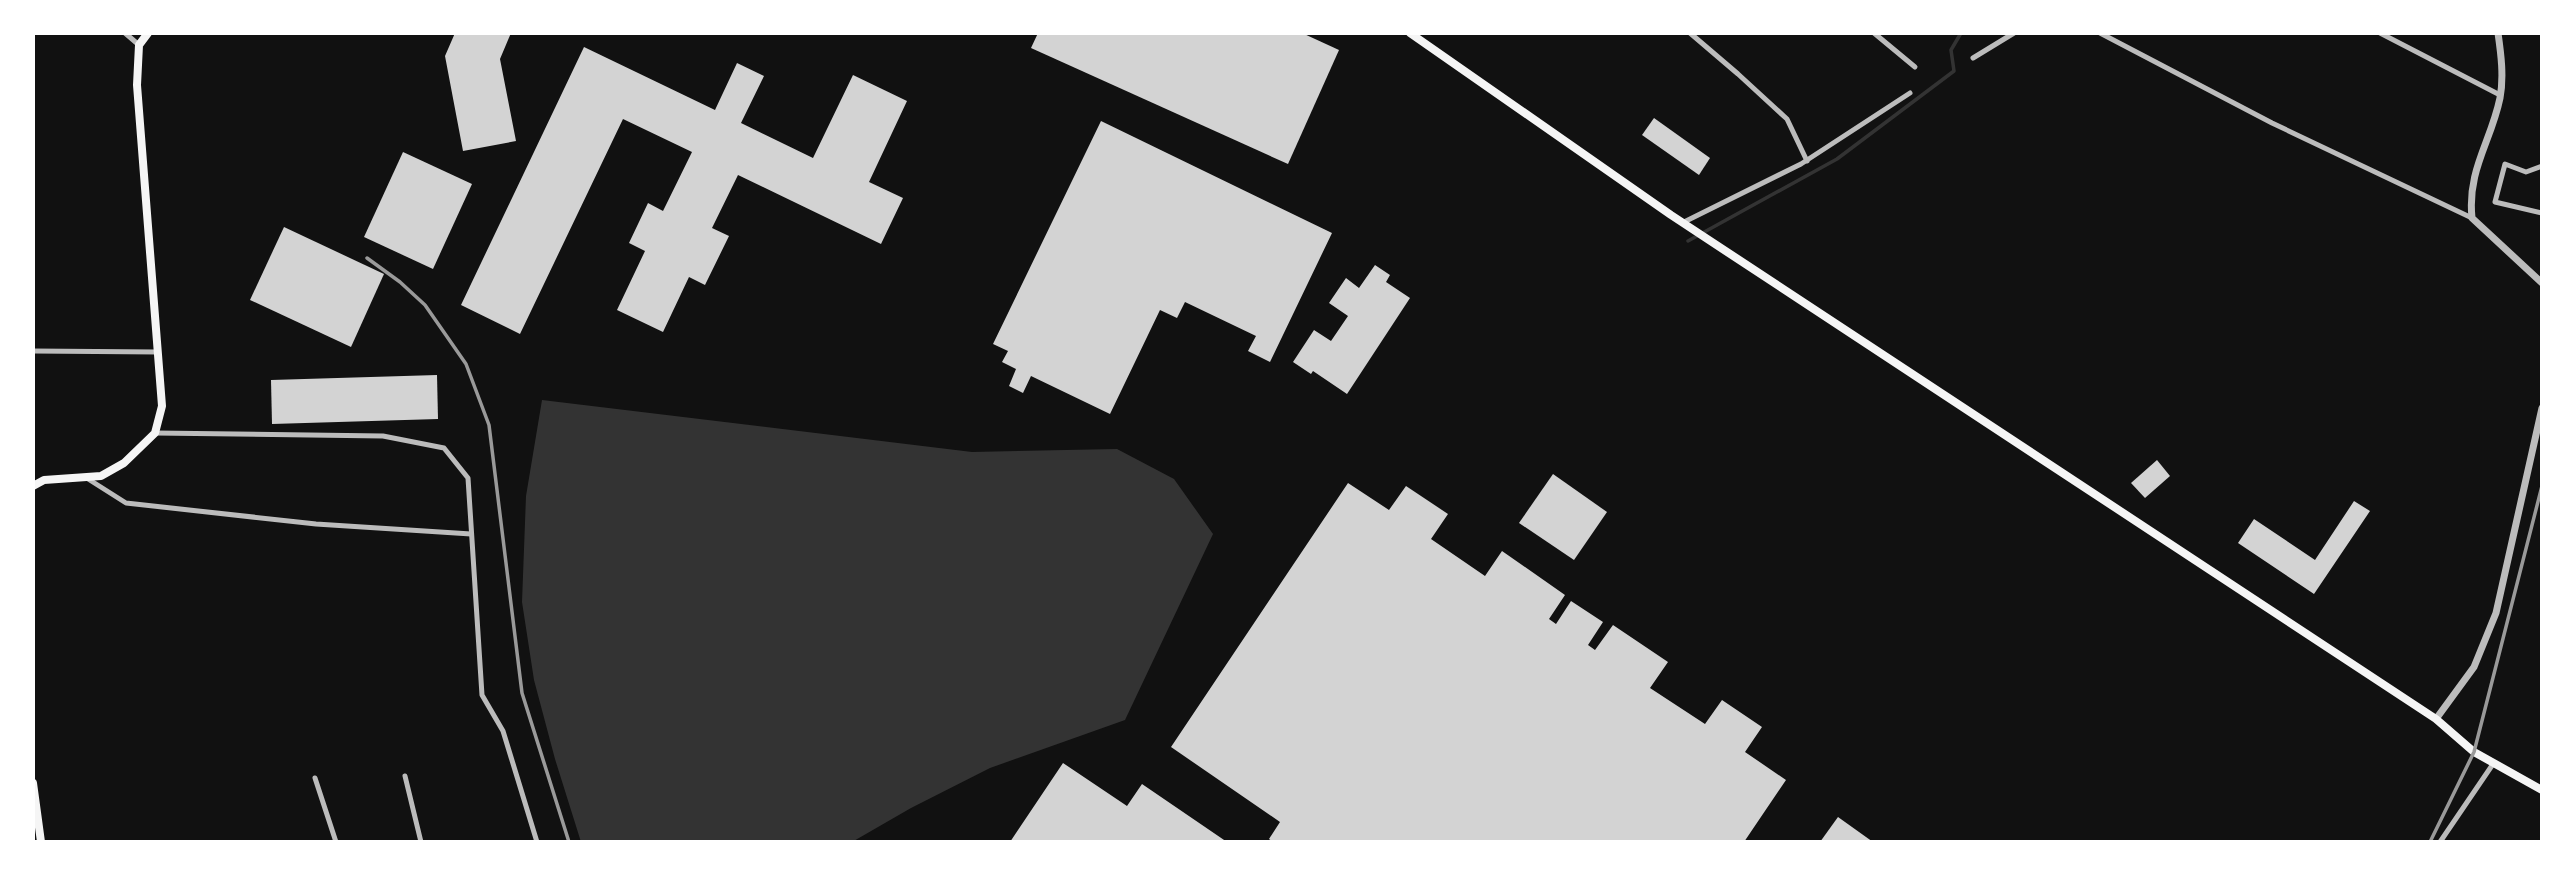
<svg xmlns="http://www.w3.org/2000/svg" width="2575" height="875" viewBox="0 0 2575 875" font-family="Georgia,serif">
<rect width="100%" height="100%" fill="#111"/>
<path fill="#333" d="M542,400L972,452L1117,449L1174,479L1213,534L1125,720L990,768L911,808L852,842H581L555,759L534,680L522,602L526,496Z"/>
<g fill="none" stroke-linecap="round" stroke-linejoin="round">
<path stroke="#333" stroke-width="3.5" d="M1688,241L1837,159L1954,71L1951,50L1961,33"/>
</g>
<g fill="#d3d3d3">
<path d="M455,33H511L500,59L516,141L463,151L445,56Z"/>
<path d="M1038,33H1302L1339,50L1288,164L1031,48Z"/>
<path d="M584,47L715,110L737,63L764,76L741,123L813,158L853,75L907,101L869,182L903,198L881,244L738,175L712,228L729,236L705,285L689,277L663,332L617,310L645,251L629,243L648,203L663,211L692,152L623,119L520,334L461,305Z"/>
<path d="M1654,118L1710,158L1699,175L1642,135Z"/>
<path d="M1101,121L1332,233L1270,362L1248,351L1256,336L1185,302L1177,318L1160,310L1110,414L1031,376L1023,393L1009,386L1016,369L1002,362L1008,351L993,344Z"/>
<path d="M403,152L472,184L433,269L364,237Z"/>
<path d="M284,227L384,274L351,347L250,300Z"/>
<path d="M1375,265L1390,275L1386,282L1410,298L1347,394L1313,371L1311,374L1293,362L1314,330L1331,341L1348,316L1329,303L1346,278L1359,288Z"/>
<path d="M437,375L438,419L272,424L271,380Z"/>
<path d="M2157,460L2170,476L2145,498L2131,483Z"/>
<path d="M1553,474L1607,512L1574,560L1519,523Z"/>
<path d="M1348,483L1389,510L1406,486L1448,514L1431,539L1485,576L1502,551L1565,595L1549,619L1556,624L1571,601L1603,622L1588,645L1595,650L1613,625L1668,662L1650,688L1705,724L1722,700L1762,727L1745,752L1786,780L1744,842H1273L1269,839L1280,822L1171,747Z"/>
<path d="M2354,501L2370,511L2314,594L2238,543L2254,519L2315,560Z"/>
<path d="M1063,763L1127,806L1142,784L1227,842H1010Z"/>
<path d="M1838,817L1873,842H1820Z"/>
</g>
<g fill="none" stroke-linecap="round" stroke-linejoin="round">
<g stroke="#bcbcbc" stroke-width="5">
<path d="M125,33L139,45"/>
<path d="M1690,33L1738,74L1787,119L1807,161"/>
<path d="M1874,33L1915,67"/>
<path d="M2100,33L2272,123L2472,218"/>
<path d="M2380,33L2500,95"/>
<path d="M1973,58L2014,33"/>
<path d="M2542,166L2526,172L2505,164L2495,202L2542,213"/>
<path d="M1684,222L1801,164L1910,93"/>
<path d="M33,351L158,352"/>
<path d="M155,433L383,436L444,448L468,478L482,695L503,731L537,842"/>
<path d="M85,477L126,503L316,524L471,534"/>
<path d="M405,776L421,842"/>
<path d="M315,778L336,842"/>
<path d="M2440,842L2493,764"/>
</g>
<g stroke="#bcbcbc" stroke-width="7">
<path d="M2498,33C2501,54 2504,77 2500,98C2491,142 2467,170 2472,218L2542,283"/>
<path d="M2436,719L2474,667L2496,613L2542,408"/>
</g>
<g stroke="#f5f5f5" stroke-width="8">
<path d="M1410,33L1671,215L2436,719L2474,752L2542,790"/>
<path d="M33,486L44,480L101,476L124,463L155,433L162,406L137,85L139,45L148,33"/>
<path d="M33,783L41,842"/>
</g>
<g stroke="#9a9a9a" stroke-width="3.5">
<path d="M367,258L400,282L425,305L466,364L489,425L522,693L569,842"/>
<path d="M2430,842L2474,752L2542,486"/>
</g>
</g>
<rect width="2575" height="875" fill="none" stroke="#ffffff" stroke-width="70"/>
</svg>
